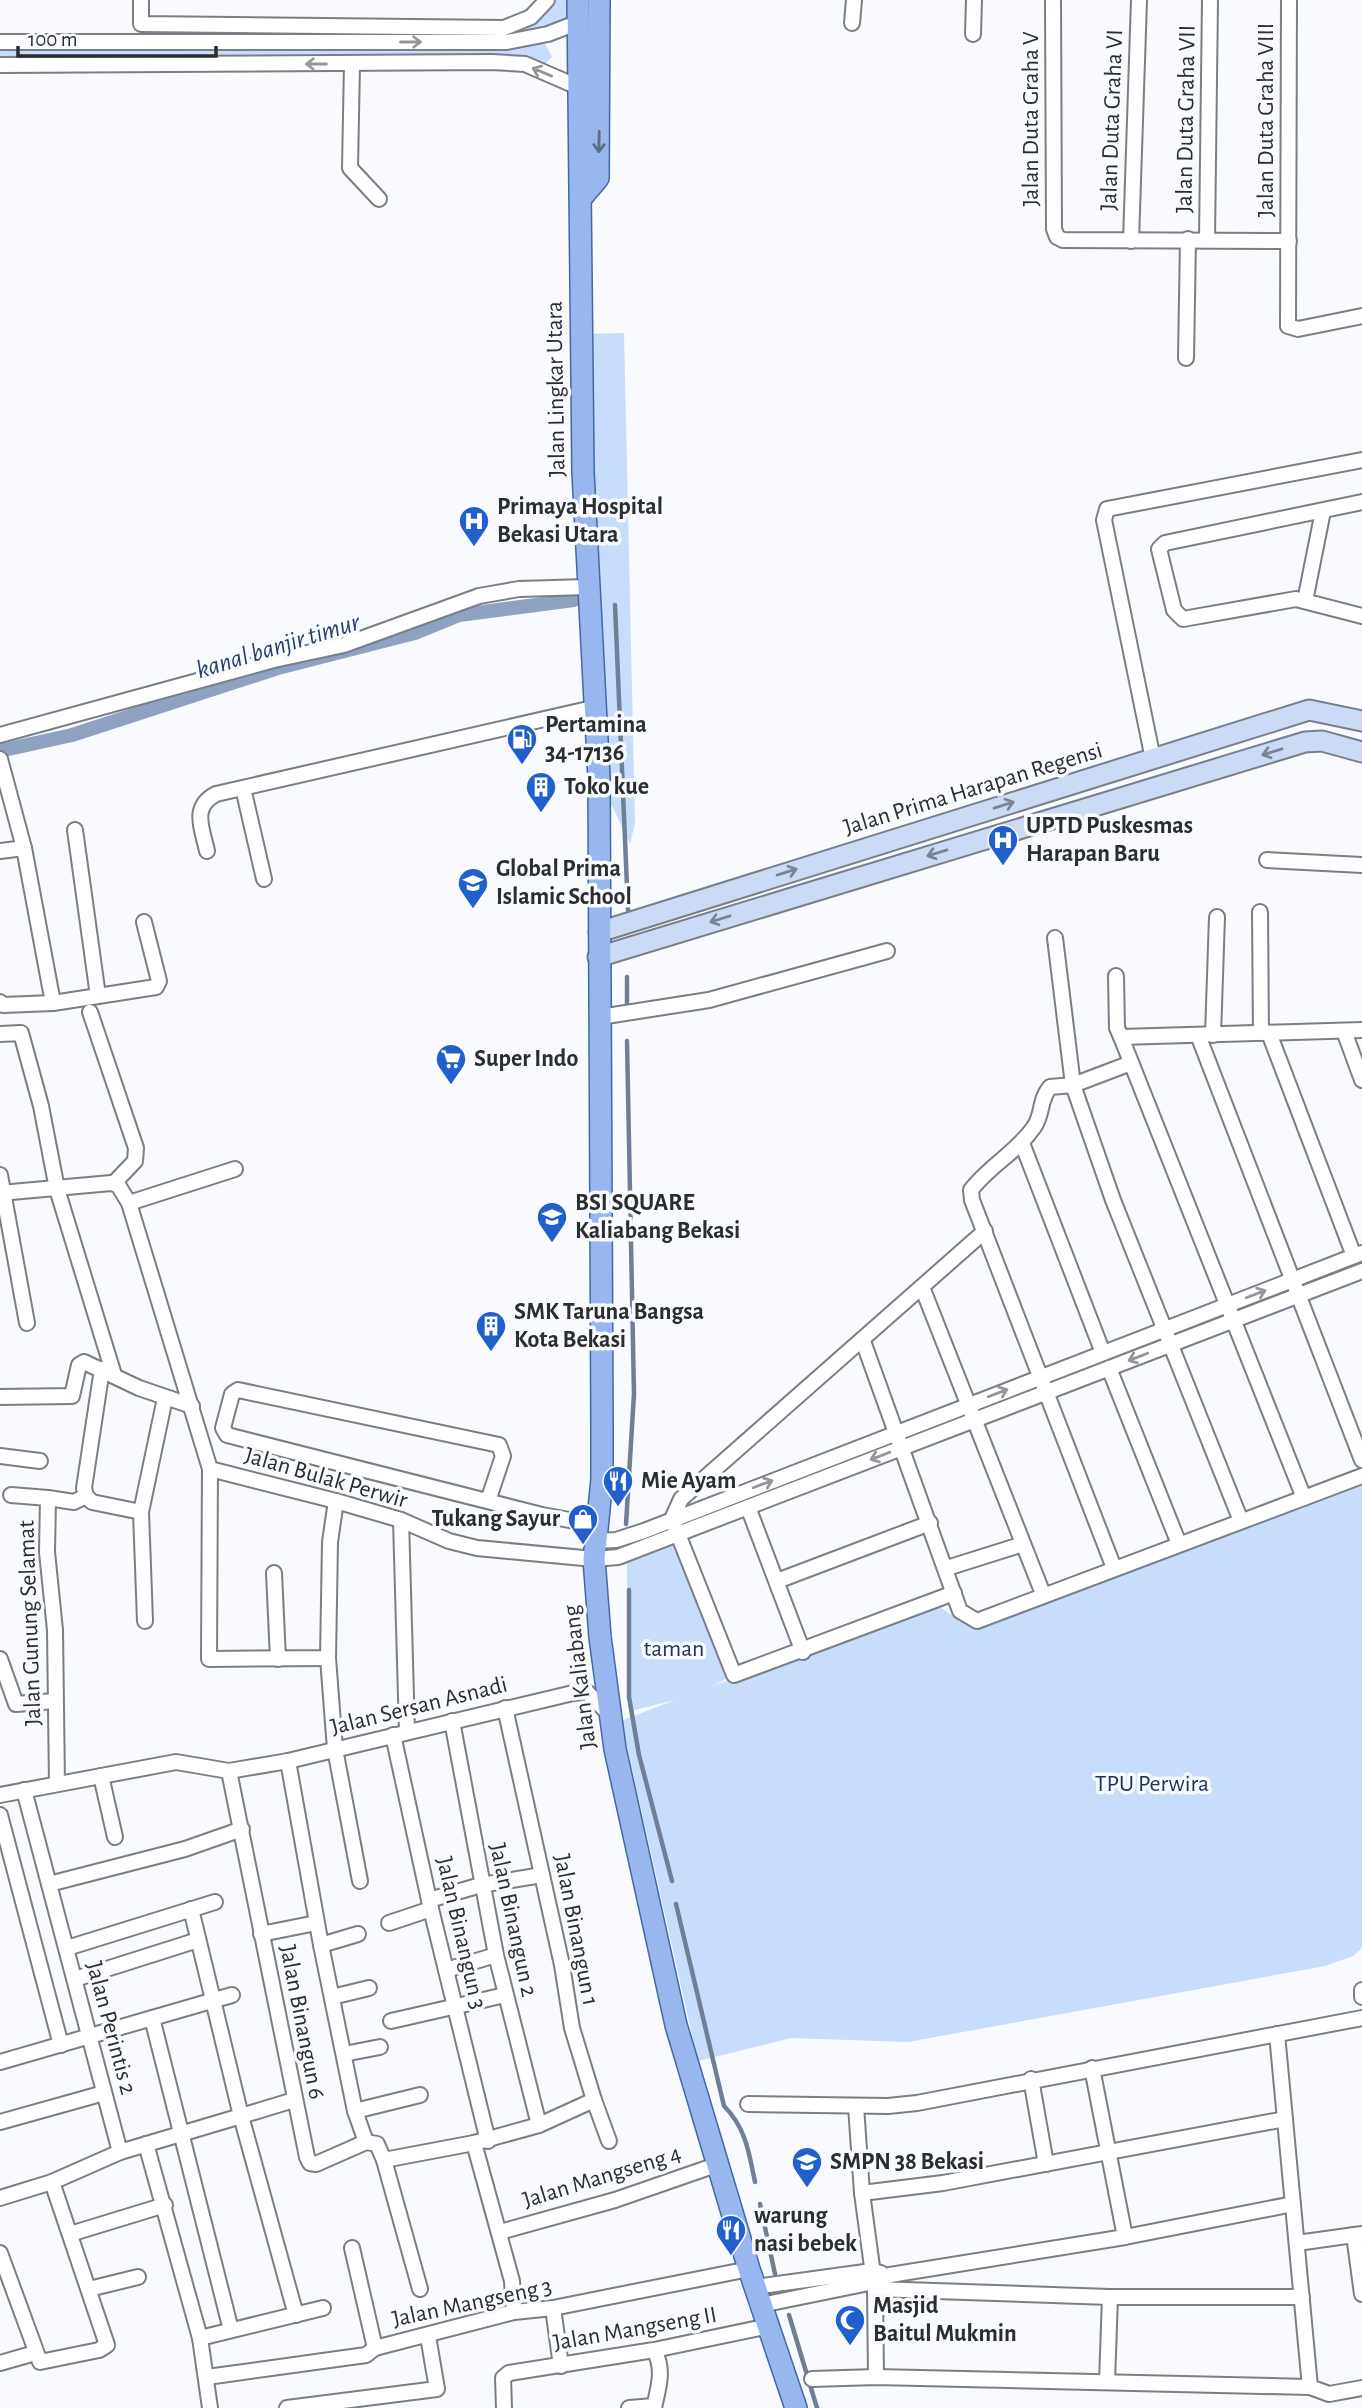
<svg xmlns="http://www.w3.org/2000/svg" width="1362" height="2408" viewBox="0 0 1362 2408" font-family="'Alegreya Sans',sans-serif">
<rect width="100%" height="100%" fill="#f8fafe"/>
<g fill="#c8dcfc">
<path d="M547,0H599L579,22L541,36L552,57L539,70L525,64L0,65V42L141,40V24L504,28Z"/>
<path d="M624,333L635,823L630,844L599,778L582,334Z"/>
<path d="M1362,1473V1948L1353,1956L1325,1966L908,2042L791,2038L698,2061L621,1721L675,1700L631,1711L627,1665V1555L677,1534L734,1675L710,1687L932,1602L973,1629Z"/>
</g>
<g fill="none" stroke-linecap="round" stroke-linejoin="round">
<g stroke="#717f96" stroke-width="4.5">
<path d="M615,605L628,910"/>
<path d="M627,977V1008"/>
<path d="M626,1524L634,1394L627,1041"/>
<path d="M629,1590V1697L639,1755L672,1881"/>
<path d="M676,1904L724,2106C746,2128 749,2153 755,2182"/>
<path d="M760,2204L775,2274"/>
<path d="M789,2315L817,2408"/>
</g>
<path stroke="#8fa2c1" stroke-width="14" d="M0,751L72,735L278,668L415,633L459,615L574,600"/>
<g stroke="#7a7f87" stroke-width="18">
<g id="street">
<path d="M141,0V24L504,28L531,17L547,0"/>
<path d="M1053,0L1054,229L1057,237L1063,240L1289,241"/>
<path d="M1289,0L1288,326L1298,329L1362,316"/>
<path d="M852,23L854,0"/>
<path d="M973,34L974,0"/>
<path d="M0,42H507L548,34L579,22L581,26"/>
<path d="M352,64L350,168L379,199"/>
<path d="M0,65L492,62L525,64L578,87L583,82"/>
<path d="M1207,238L1210,0"/>
<path d="M1131,241L1139,0"/>
<path d="M1186,358L1188,239"/>
<path d="M1362,502L1165,543L1159,549L1174,610L1183,619L1296,599L1362,616"/>
<path d="M1305,601L1323,511"/>
<path d="M0,735L274,660L344,645L479,596L519,589L587,587"/>
<path d="M0,759L24,848L0,851"/>
<path d="M1153,759L1104,520L1107,509L1362,460"/>
<path d="M243,788L264,879"/>
<path d="M75,830L98,996"/>
<path d="M24,848L53,1003"/>
<path d="M207,851C202,828 191,807 216,794L597,707"/>
<path d="M1267,860L1362,865"/>
<path d="M1260,912L1261,1033"/>
<path d="M1055,938L1073,1085L1113,1200L1241,1521"/>
<path d="M1116,976L1117,1028L1121,1037"/>
<path d="M0,1002L3,1005L53,1003L156,987L159,981L144,922"/>
<path d="M90,1012L136,1148L135,1161L114,1183"/>
<path d="M600,1017L709,1000L887,951"/>
<path d="M1344,1031L1362,1080"/>
<path d="M1269,1033L1354,1256"/>
<path d="M0,1034L21,1033L41,1106L57,1189L114,1375"/>
<path d="M1198,1035L1362,1460"/>
<path d="M1213,1035L1217,917"/>
<path d="M1022,1143L1103,1353"/>
<path d="M0,1175L27,1323"/>
<path d="M0,1193L111,1183L118,1185L129,1203L210,1469L209,1659L328,1658L330,1542L336,1501"/>
<path d="M129,1203L235,1169"/>
<path d="M922,1287L1043,1594"/>
<path d="M863,1341L960,1611L977,1621L1362,1476"/>
<path d="M1109,1368L1179,1544"/>
<path d="M102,1369L84,1488L86,1496L92,1502L141,1512L165,1398"/>
<path d="M0,1397L72,1396L79,1365L84,1362L139,1388L192,1406"/>
<path d="M0,1456L40,1461"/>
<path d="M210,1469L336,1501L401,1520L449,1541L477,1548L594,1559L618,1557L1362,1271"/>
<path d="M11,1495L48,1498L47,1552L55,1630L57,1784"/>
<path d="M48,1498L74,1502L86,1496"/>
<path d="M1304,1498L1121,1037L1362,1030"/>
<path d="M488,1501L503,1456L499,1445L238,1390L232,1394L223,1428L227,1435L542,1515L597,1525"/>
<path d="M748,1507L803,1652"/>
<path d="M141,1512L145,1621"/>
<path d="M401,1520L407,1732"/>
<path d="M595,1541L616,1540L644,1531L1362,1253"/>
<path d="M947,1568L1023,1544"/>
<path d="M1114,1568L972,1200L971,1190C989,1166 1017,1152 1034,1127C1043,1115 1039,1100 1050,1087L1073,1085L1131,1063"/>
<path d="M274,1573L278,1659"/>
<path d="M777,1581L930,1523"/>
<path d="M954,1593L734,1675L672,1519L681,1499L985,1231"/>
<path d="M328,1658L335,1749L360,1881"/>
<path d="M0,1659L16,1704L55,1701"/>
<path d="M452,1721L496,1955L539,2125"/>
<path d="M393,1735L431,1909L488,2141"/>
<path d="M288,1761L321,1945L355,2111L366,2142L377,2144L384,2160L420,2289"/>
<path d="M229,1771L307,2157L310,2163L316,2164L366,2142"/>
<path d="M101,1776L115,1837"/>
<path d="M0,1795L176,1762L229,1771L288,1761L573,1693L587,1692L610,1715"/>
<path d="M0,1815L61,2045"/>
<path d="M49,1884L185,1849L242,1829"/>
<path d="M429,1900L481,1885L542,1875"/>
<path d="M389,1923L431,1909"/>
<path d="M261,1934L316,1923"/>
<path d="M321,1945L358,1934"/>
<path d="M67,1948L215,1902"/>
<path d="M446,1970L496,1955"/>
<path d="M75,1979L198,1940"/>
<path d="M1362,1990V1997"/>
<path d="M332,1997L369,1988"/>
<path d="M152,2018L231,2330"/>
<path d="M391,2021L505,1995"/>
<path d="M1277,2034L1310,2387L1329,2394L1362,2388"/>
<path d="M344,2054L380,2047"/>
<path d="M0,2062L232,1995"/>
<path d="M1092,2068L1125,2237"/>
<path d="M1031,2079L1046,2164"/>
<path d="M294,2100L241,2116L296,2315"/>
<path d="M594,2100L609,2141"/>
<path d="M748,2104L888,2106L917,2103L1362,2018"/>
<path d="M856,2106L862,2193L875,2289L876,2377"/>
<path d="M355,2111L420,2095"/>
<path d="M0,2122L104,2093"/>
<path d="M474,2143L539,2125L594,2100L572,2028L562,1965L505,1708"/>
<path d="M146,2144L200,2338"/>
<path d="M120,2152L241,2116L191,1909"/>
<path d="M384,2160L474,2143L512,2281L514,2312"/>
<path d="M862,2193L943,2183L1285,2119"/>
<path d="M0,2198L52,2182L120,2152L24,1790"/>
<path d="M500,2232L615,2200L716,2165"/>
<path d="M70,2234L165,2205"/>
<path d="M1354,2235L1362,2294"/>
<path d="M1297,2243L1362,2234"/>
<path d="M352,2248L375,2348"/>
<path d="M0,2253L40,2362L99,2350L107,2345L52,2182"/>
<path d="M755,2287L872,2271L881,2273"/>
<path d="M89,2289L138,2277"/>
<path d="M875,2289L1110,2297H1302"/>
<path d="M761,2305L874,2282L890,2275L1125,2237L1293,2204"/>
<path d="M553,2308L561,2366"/>
<path d="M0,2363L35,2353"/>
<path d="M207,2377L366,2355L375,2348L514,2312L553,2308L749,2269"/>
<path d="M812,2379L876,2377L1310,2387"/>
<path d="M1107,2382L1110,2297"/>
<path d="M210,2408L200,2338L323,2308"/>
<path d="M287,2408L437,2389L428,2336"/>
<path d="M504,2408L503,2378L509,2373L654,2350L769,2326"/>
<path d="M629,2408L654,2406"/>
<path d="M654,2408C658,2388 665,2370 654,2350"/>
</g>
</g>
<g stroke="#7a7f87" stroke-width="23">
<g id="secondary">
<path d="M599,932L1309,710L1362,721"/>
<path d="M598,957L1305,742L1322,741L1362,752"/>
</g>
</g>
<g stroke="#4468a4" stroke-width="24">
<g id="primary">
<path d="M578,0L583,472L599,778L602,1425V1479L594,1559L600,1637L615,1749L676,2025L749,2269L796,2408"/>
<path d="M581,198L598,178L599,0"/>
</g>
</g>
<use href="#street" stroke="#fff" stroke-width="14"/>
<use href="#secondary" stroke="#cbdbf6" stroke-width="19"/>
<use href="#primary" stroke="#97b7ee" stroke-width="21"/>
</g>
<defs><path id="oneway-shaft" d="M-6 0H5M1.5-3L5.5 0L1.5 3" fill="none" stroke-width="1.6" stroke-linecap="round" stroke-linejoin="round" transform="scale(1.75)"/></defs>
<g stroke="#959698">
<use href="#oneway-shaft" transform="translate(411 42)"/>
<use href="#oneway-shaft" transform="translate(316 64) rotate(180)"/>
<use href="#oneway-shaft" transform="translate(542 72) rotate(-157)"/>
<use href="#oneway-shaft" transform="translate(1256 1294) rotate(-21)"/>
<use href="#oneway-shaft" transform="translate(1138 1357) rotate(159)"/>
<use href="#oneway-shaft" transform="translate(998 1393) rotate(-21)"/>
<use href="#oneway-shaft" transform="translate(880 1456) rotate(159)"/>
<use href="#oneway-shaft" transform="translate(763 1484) rotate(-21)"/>
</g>
<use stroke="#5c6c86" href="#oneway-shaft" transform="translate(599 142) rotate(91)"/>
<g stroke="#7b8494">
<use href="#oneway-shaft" transform="translate(1272 752) rotate(163)"/>
<use href="#oneway-shaft" transform="translate(1004 805) rotate(-17)"/>
<use href="#oneway-shaft" transform="translate(937 853) rotate(163)"/>
<use href="#oneway-shaft" transform="translate(787 872) rotate(-17)"/>
<use href="#oneway-shaft" transform="translate(720 919) rotate(163)"/>
</g>
<defs>
<g id="hospital-pin" transform="scale(1.575)"><path d="M0 17L-7.5 6A9.5 9.5 0 1 1 7.5 6Z" fill="#2160cc" stroke="#f8fafe"/><path d="M-5-5h3v3.5h4V-5h3V5h-3V1.5h-4V5h-3Z" fill="#fff"/></g>
<g id="fuel-pin" transform="scale(1.575)"><path d="M0 17L-7.5 6A9.5 9.5 0 1 1 7.5 6Z" fill="#2160cc" stroke="#f8fafe"/><path d="M-5.5-6h7V0h2V4h1.3V-2.5L3-4.5l.8-.8L6-3V5H2.5V1h-1V6h-7ZM-4.2-4.7v3.2H.2V-4.7Z" fill="#fff"/></g>
<g id="building-pin" transform="scale(1.575)"><path d="M0 17L-7.5 6A9.5 9.5 0 1 1 7.5 6Z" fill="#2160cc" stroke="#f8fafe"/><path d="M-4-6H4V6H1V3H-1V6H-4ZM-2.5-4.3h1.7v1.8h-1.7ZM.8-4.3h1.7v1.8H.8ZM-2.5-1h1.7V.8h-1.7ZM.8-1h1.7V.8H.8Z" fill="#fff"/></g>
<g id="school-pin" transform="scale(1.575)"><path d="M0 17L-7.5 6A9.5 9.5 0 1 1 7.5 6Z" fill="#2160cc" stroke="#f8fafe"/><path d="M0-5L7-2L0 1L-7-2ZM-4 1L0 2.5L4 1V4Q0 6-4 4Z" fill="#fff"/></g>
<g id="supermarket-pin" transform="scale(1.575)"><path d="M0 17L-7.5 6A9.5 9.5 0 1 1 7.5 6Z" fill="#2160cc" stroke="#f8fafe"/><path d="M-6-5.5h2.5l.6 2H6L4.5 2H-2.5L-4.4-4H-6ZM-1.5 3.2a1.3 1.3 0 1 0 .1 0ZM3 3.2a1.3 1.3 0 1 0 .1 0Z" fill="#fff"/></g>
<g id="university-pin" transform="scale(1.575)"><path d="M0 17L-7.5 6A9.5 9.5 0 1 1 7.5 6Z" fill="#2160cc" stroke="#f8fafe"/><path d="M0-5L7-2L0 1L-7-2ZM-4 1L0 2.5L4 1V4Q0 6-4 4Z" fill="#fff"/></g>
<g id="restaurant-pin" transform="scale(1.575)"><path d="M0 17L-7.5 6A9.5 9.5 0 1 1 7.5 6Z" fill="#2160cc" stroke="#f8fafe"/><path d="M-5-6h1v4h1v-4h1v4h1v-4h1v5L-1.5 .5V6h-2V.5L-5-1ZM5-6V6H3V1.5H1.5Q1.5-4 5-6Z" fill="#fff"/></g>
<g id="shop-pin" transform="scale(1.575)"><path d="M0 17L-7.5 6A9.5 9.5 0 1 1 7.5 6Z" fill="#2160cc" stroke="#f8fafe"/><path d="M-5-2.5h2.3a2.7 3.5 0 0 1 5.4 0H5L5.5 6h-11ZM-1.5-2.5h3a1.5 2.3 0 0 0-3 0Z" fill="#fff"/></g>
<g id="mosque-pin" transform="scale(1.575)"><path d="M0 17L-7.5 6A9.5 9.5 0 1 1 7.5 6Z" fill="#2160cc" stroke="#f8fafe"/><path d="M3.5-4.9A6 6 0 1 0 3.5 4.9A5 5 0 1 1 3.5-4.9Z" fill="#fff"/></g>
</defs>
<g fill-rule="evenodd">
<use href="#hospital-pin" x="474" y="521"/>
<use href="#fuel-pin" x="522" y="739"/>
<use href="#building-pin" x="541" y="787"/>
<use href="#hospital-pin" x="1003" y="840"/>
<use href="#school-pin" x="473" y="883"/>
<use href="#supermarket-pin" x="451" y="1059"/>
<use href="#university-pin" x="552" y="1217"/>
<use href="#building-pin" x="491" y="1326"/>
<use href="#restaurant-pin" x="618" y="1481"/>
<use href="#shop-pin" x="583" y="1519"/>
<use href="#school-pin" x="807" y="2162"/>
<use href="#restaurant-pin" x="731" y="2230"/>
<use href="#mosque-pin" x="850" y="2320"/>
</g>
<g text-anchor="middle" dominant-baseline="central" stroke-width="7" stroke-linejoin="round" paint-order="stroke">
<g font-size="24" fill="#2b2e31" stroke="#f8fafe">
<text transform="translate(1031 119) rotate(-90)">Jalan Duta Graha V</text>
<text transform="translate(1186 119) rotate(-89)">Jalan Duta Graha VII</text>
<text transform="translate(1112 120) rotate(-88)">Jalan Duta Graha VI</text>
<text transform="translate(1266 120) rotate(-90)">Jalan Duta Graha VIII</text>
<text transform="translate(556 389) rotate(-91)">Jalan Lingkar Utara</text>
<text transform="translate(973 789) rotate(-17)">Jalan Prima Harapan Regensi</text>
<text transform="translate(326 1478) rotate(16)">Jalan Bulak Perwir</text>
<text transform="translate(30 1623) rotate(-92)">Jalan Gunung Selamat</text>
<text transform="translate(580 1677) rotate(-97)">Jalan Kaliabang</text>
<text transform="translate(419 1706) rotate(-14)">Jalan Sersan Asnadi</text>
<text transform="translate(513 1920) rotate(78)">Jalan Binangun 2</text>
<text transform="translate(576 1930) rotate(79)">Jalan Binangun 1</text>
<text transform="translate(461 1933) rotate(77)">Jalan Binangun 3</text>
<text transform="translate(302 2022) rotate(79)">Jalan Binangun 6</text>
<text transform="translate(111 2028) rotate(75)">Jalan Perintis 2</text>
<text transform="translate(602 2177) rotate(-17)">Jalan Mangseng 4</text>
<text transform="translate(472 2303) rotate(-12)">Jalan Mangseng 3</text>
<text transform="translate(635 2329) rotate(-10)">Jalan Mangseng II</text>
</g>
<g font-size="24" font-weight="bold" fill="#2b2e31" stroke="#f8fafe" text-anchor="start">
<text x="497" y="507">Primaya Hospital<tspan x="497" dy="28">Bekasi Utara</tspan></text>
<text x="545" y="725">Pertamina<tspan x="545" dy="28">34-17136</tspan></text>
<text x="564" y="787">Toko kue</text>
<text x="1026" y="826">UPTD Puskesmas<tspan x="1026" dy="28">Harapan Baru</tspan></text>
<text x="496" y="869">Global Prima<tspan x="496" dy="28">Islamic School</tspan></text>
<text x="474" y="1059">Super Indo</text>
<text x="575" y="1203">BSI SQUARE<tspan x="575" dy="28">Kaliabang Bekasi</tspan></text>
<text x="514" y="1312">SMK Taruna Bangsa<tspan x="514" dy="28">Kota Bekasi</tspan></text>
<text x="641" y="1481">Mie Ayam</text>
<text x="560" y="1519" text-anchor="end">Tukang Sayur</text>
<text x="830" y="2162">SMPN 38 Bekasi</text>
<text x="754" y="2216">warung<tspan x="754" dy="28">nasi bebek</tspan></text>
<text x="873" y="2306">Masjid<tspan x="873" dy="28">Baitul Mukmin</tspan></text>
</g>
<g font-size="24" fill="#1b335d" stroke="#f8fafe">
<text x="674" y="1649">taman</text>
<text x="1152" y="1784">TPU Perwira</text>
</g>
<g font-size="26" font-style="italic" fill="#263f6a" stroke="#f8fafe">
<text transform="translate(278 646) rotate(-17)">kanal banjir timur</text>
</g>
</g>
<path d="M18 46v10h198v-10" fill="none" stroke="#2b2e31" stroke-width="3.5"/>
<text x="28" y="46" font-size="21" fill="#2b2e31" stroke="#f8fafe" stroke-width="5" paint-order="stroke">100 m</text>
</svg>
